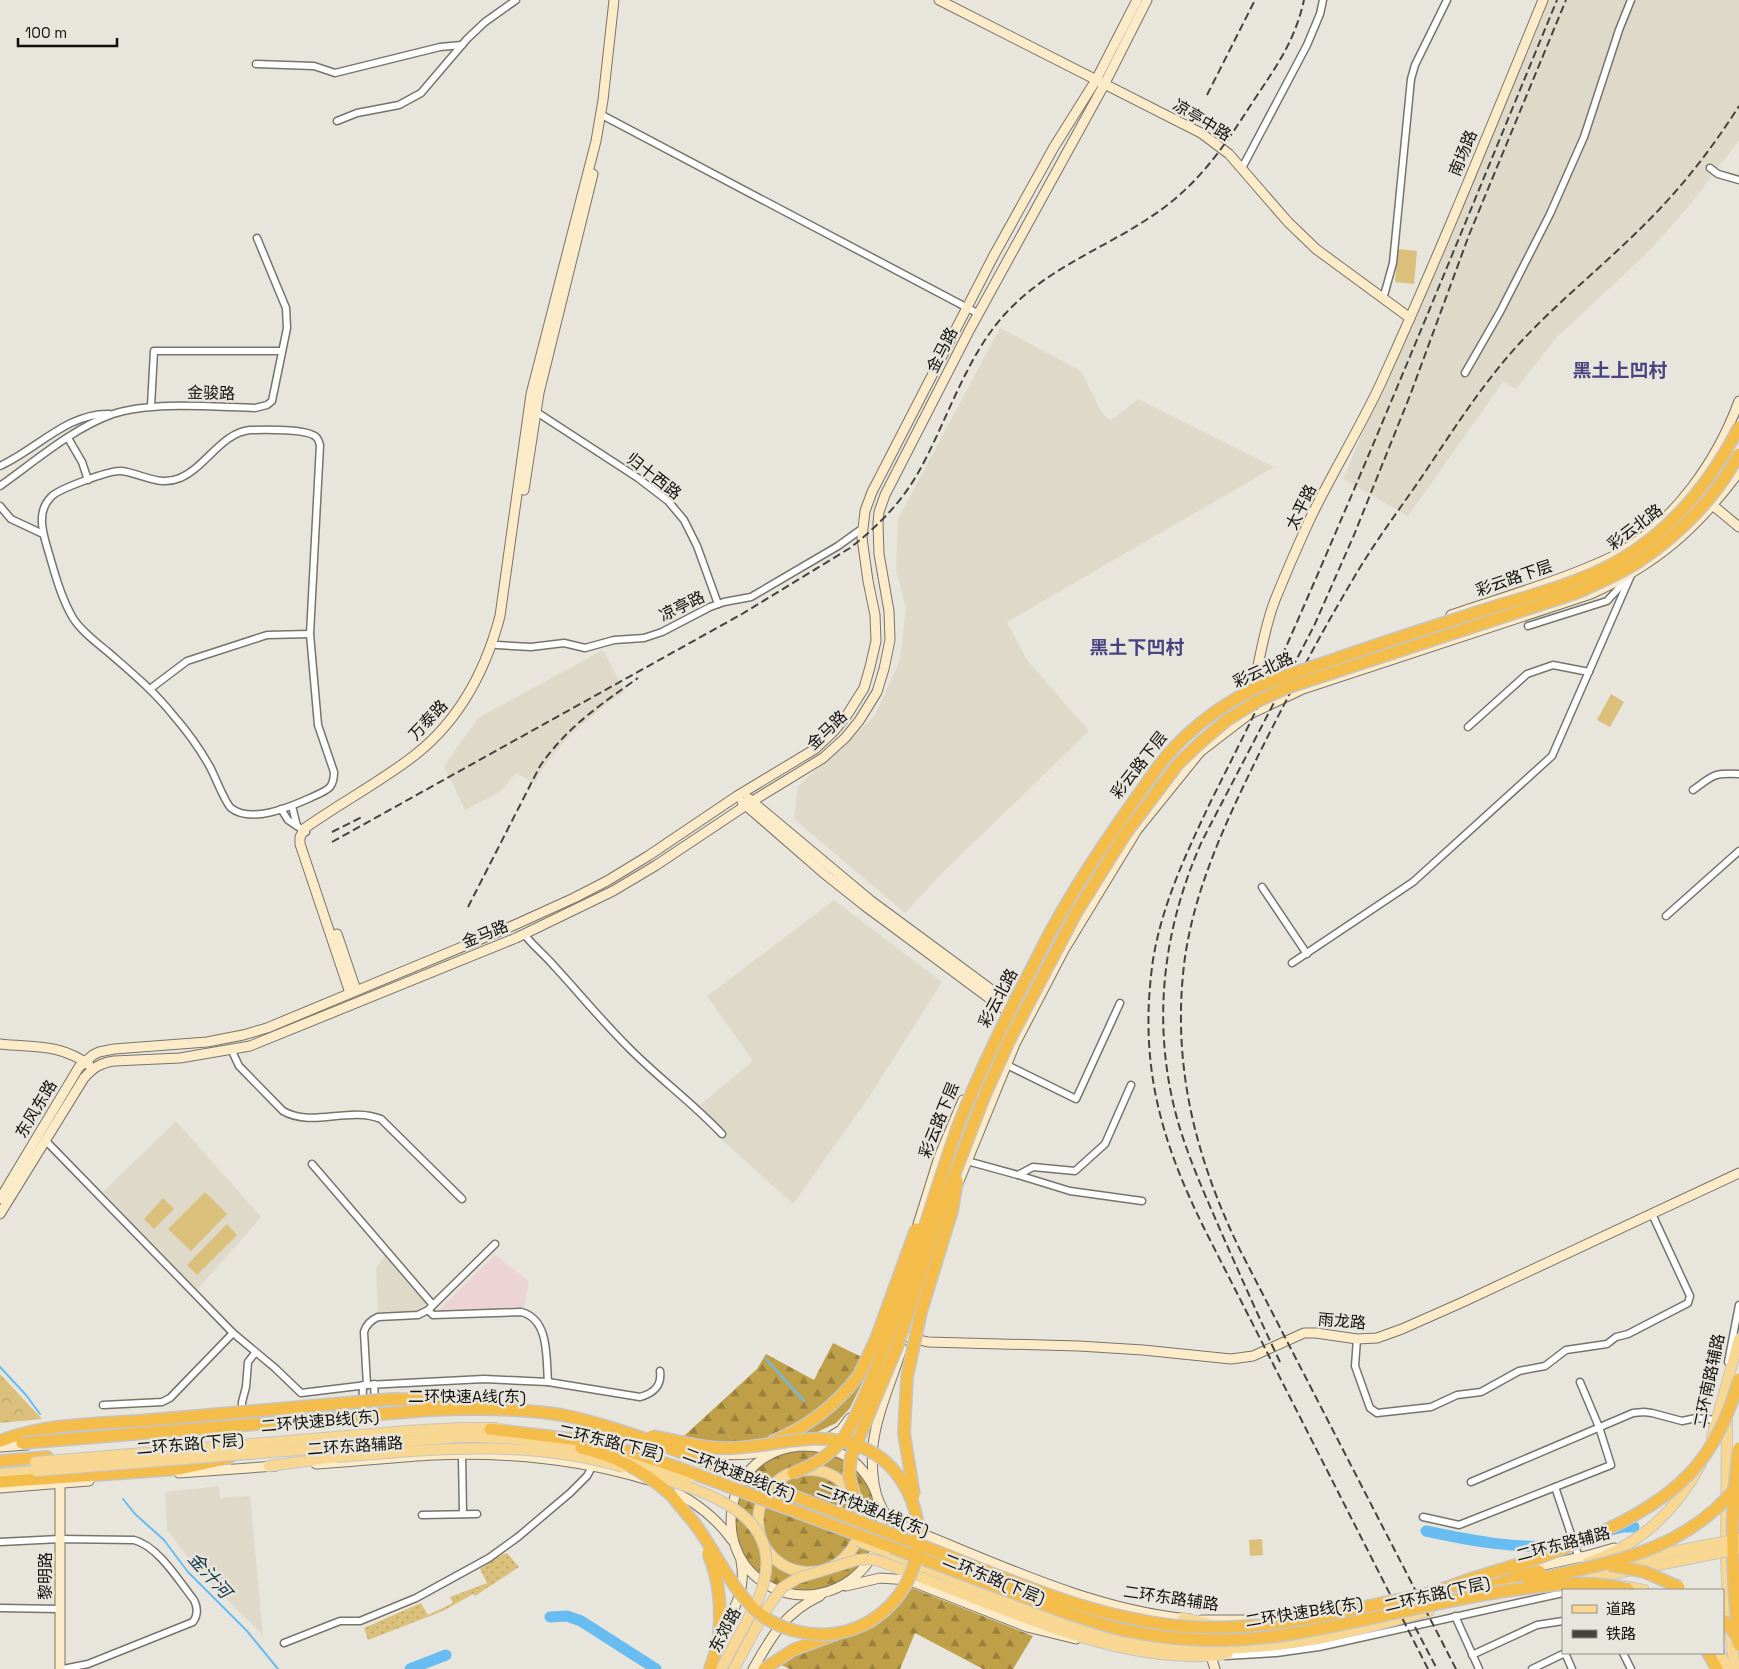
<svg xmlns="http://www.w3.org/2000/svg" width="1739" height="1669" viewBox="0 0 1739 1669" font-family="'Space Grotesk','Noto Sans SC',sans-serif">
<defs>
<pattern id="grass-dots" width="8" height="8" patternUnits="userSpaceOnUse" patternTransform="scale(1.25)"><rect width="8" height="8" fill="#dbc07c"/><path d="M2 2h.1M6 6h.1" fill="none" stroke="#bba46a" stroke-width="1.8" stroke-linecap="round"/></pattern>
<pattern id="forest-firs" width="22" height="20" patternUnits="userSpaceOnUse" patternTransform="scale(1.25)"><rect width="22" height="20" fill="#bf9f48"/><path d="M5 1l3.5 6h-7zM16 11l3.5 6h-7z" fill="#9a803a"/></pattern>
<pattern id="park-crowns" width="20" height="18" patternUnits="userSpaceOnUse" patternTransform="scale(1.25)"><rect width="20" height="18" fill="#dbc07c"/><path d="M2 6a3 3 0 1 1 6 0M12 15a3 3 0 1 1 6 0" fill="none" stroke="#bba46a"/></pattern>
</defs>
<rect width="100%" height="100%" fill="#e8e5dc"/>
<g fill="#dfd9ca">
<path d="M1548,0H1739V140L1689,206L1648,252L1557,337L1516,389L1503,382L1408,516L1343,479Z"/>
<path d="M1000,328L1081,371L1102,413L1110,421L1138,399L1274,467L1007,622L1027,660L1089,731L941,874L905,913L794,819L798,786L874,717L900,660L906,608L896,569L898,519Z"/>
<path d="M603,650L625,692L610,701L571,734L548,761L534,783L516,773L500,792L465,810L444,766L478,718Z"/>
<path d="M834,900L942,982L869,1097L793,1204L721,1139L725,1131L700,1105L753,1061L707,996Z"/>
<path d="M176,1121L261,1217L197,1290L103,1192Z"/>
<path d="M387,1254L427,1303L415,1312H378L376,1268Z"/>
<path d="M219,1486L220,1498L250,1496L263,1635L201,1574L167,1530L165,1492Z"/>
</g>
<path fill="#eed3d6" d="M495,1255L529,1281L524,1308L516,1307L439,1310Z"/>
<path fill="url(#grass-dots)" d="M507,1553L519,1567L475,1596L473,1594L443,1611L368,1640L364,1628L421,1603L428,1615L453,1603L450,1597L487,1583L480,1569L502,1555Z"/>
<g fill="url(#forest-firs)">
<path d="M833,1343L872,1362L850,1408L836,1423L805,1438L730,1453L684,1436L757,1369L766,1354L814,1380Z"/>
<circle cx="806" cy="1520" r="71"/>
<path d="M912,1588L1033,1636L1013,1669H983L915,1633L900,1669H790L777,1663L879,1617Z"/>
</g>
<path fill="url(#park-crowns)" d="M0,1374L42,1419L0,1423Z"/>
<g fill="#dbc07c">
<path d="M1398,249L1417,251L1414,284L1395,282Z"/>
<path d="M1611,694L1624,702L1610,727L1597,720Z"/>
<path d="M205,1192L227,1214L191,1251L168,1229Z"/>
<path d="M163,1198L174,1209L154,1229L144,1219Z"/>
<path d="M227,1224L237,1235L197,1275L187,1265Z"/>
<path d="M1262,1539L1263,1555L1250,1556L1249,1540Z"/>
</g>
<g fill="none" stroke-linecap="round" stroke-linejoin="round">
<g stroke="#67bcf1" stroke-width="2">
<path d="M766,1359L804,1401"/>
<path d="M0,1367L26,1395L40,1414"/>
<path d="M123,1499L135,1514L164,1540L188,1572L247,1631L278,1669"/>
</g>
<g stroke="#67bcf1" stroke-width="11">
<path d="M1611,1530L1624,1527H1634"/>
<path d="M1426,1531C1473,1541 1520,1550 1568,1545"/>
<path d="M550,1617L567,1616L581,1621L656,1669"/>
<path d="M410,1669L446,1655"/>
</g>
<g stroke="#77746c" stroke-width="9">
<g id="street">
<path d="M256,64L314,66L335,73L440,47L462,45"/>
<path d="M600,114L979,314"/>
<path d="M337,121L357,113L399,105L421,93L467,39L485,22L516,0"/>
<path d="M1242,168L1307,45L1320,14L1323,0"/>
<path d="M1710,168L1718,174L1739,180"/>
<path d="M1383,299L1393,263L1411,79L1415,65L1447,0"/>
<path d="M1465,373L1500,312L1550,214L1584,137L1619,30L1631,0"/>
<path d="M151,406L154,351H282"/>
<path d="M535,411L638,478L668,501L684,520L697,546L718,604"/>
<path d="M250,430C263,430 309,428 317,438C319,440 319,443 320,445L310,634L318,725L334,772C334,778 333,783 330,787C325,792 316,795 310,798C290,807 251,824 231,808C225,803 215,776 210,767C200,749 187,731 173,715C154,691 131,672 108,652C96,642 81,631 73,618C60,596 54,570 47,547C42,530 37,511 51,497C58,489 110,470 121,471C141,473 158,487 180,478C206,467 221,433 250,430Z"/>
<path d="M68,438L82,462L88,480"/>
<path d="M0,466C36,450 67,413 109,414"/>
<path d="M0,486C34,462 73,428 113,414C153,401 213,407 255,408L267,405L272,401L287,328L286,308L257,238"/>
<path d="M0,506L11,519L43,534"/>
<path d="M1528,626L1607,601L1628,578"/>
<path d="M497,645L531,647L564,643L585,648L614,640L644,638L662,632L710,607L724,602L751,597L838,546L863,528"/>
<path d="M150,689L187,661L267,635L310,634"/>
<path d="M1468,727L1527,674L1553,665L1589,672"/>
<path d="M1693,790C1714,775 1712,773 1739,774"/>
<path d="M292,806L297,826"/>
<path d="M281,809L288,820L306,832"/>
<path d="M1262,887L1307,954"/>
<path d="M1666,916L1739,851"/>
<path d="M524,934C533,946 545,955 555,967C579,993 602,1021 627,1046C657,1077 692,1102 722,1134"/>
<path d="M1292,963L1413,882L1552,756L1632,573"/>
<path d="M231,1049L239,1066L283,1111C312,1128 349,1106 381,1119L462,1199"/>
<path d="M1007,1065L1076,1099L1120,1003"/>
<path d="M45,1140L233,1333L275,1368L301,1393L367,1385L484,1379L548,1382L640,1397C654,1393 662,1386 660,1371"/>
<path d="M967,1161L1018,1175L1033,1167L1075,1171L1105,1144L1131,1085"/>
<path d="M312,1164L433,1305"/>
<path d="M1018,1175L1070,1191L1142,1201"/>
<path d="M428,1310L433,1315L521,1312C550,1319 546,1359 548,1382"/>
<path d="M1357,1339L1355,1366L1370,1408L1377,1413L1431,1407L1457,1395L1481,1392L1519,1371L1545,1366L1566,1350L1607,1344L1616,1337L1628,1334L1688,1303L1690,1296L1652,1214"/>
<path d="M1728,1362L1739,1305"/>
<path d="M374,1384L376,1416"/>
<path d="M367,1385L364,1332C366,1325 371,1320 378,1317L418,1315L428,1310L495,1244"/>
<path d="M103,1405L162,1402L170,1398L233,1333"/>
<path d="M242,1413V1402L246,1387L248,1362L255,1353"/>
<path d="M362,1416L363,1385"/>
<path d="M462,1455L463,1514"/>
<path d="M1471,1482L1633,1413L1644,1412L1652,1413L1682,1421L1696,1418L1716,1420"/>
<path d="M1555,1487L1579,1558"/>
<path d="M422,1515L477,1514"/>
<path d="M1423,1517L1459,1525L1611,1465L1599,1427L1580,1382"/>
<path d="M0,1542L60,1539L134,1540C158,1546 179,1581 194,1600C198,1608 198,1615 193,1622L88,1664L63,1669"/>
<path d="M1592,1590H1606"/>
<path d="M0,1608L60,1609"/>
<path d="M1455,1616L1479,1669"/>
<path d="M284,1643L340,1621H360L416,1598L489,1558L518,1537L570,1493L587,1476L592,1467"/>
<path d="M1623,1653L1631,1669"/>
<path d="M1472,1655L1537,1625L1563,1621"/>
<path d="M1225,1656L1276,1653L1319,1647L1563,1593"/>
<path d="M1532,1669L1565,1653L1572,1669"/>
</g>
</g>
<g stroke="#77746c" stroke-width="11">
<g id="secondary">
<path d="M939,0L1201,133L1229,154L1288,222L1316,249L1410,318"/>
<path d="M1693,489L1739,527"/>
<path d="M524,490L539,393L593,174"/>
<path d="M1451,615C1492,601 1533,589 1574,573C1589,567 1605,561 1619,553C1675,521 1717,461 1739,401"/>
<path d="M1247,709C1259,673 1261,636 1275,600C1286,573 1298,545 1310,519C1332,473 1359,430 1380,385C1438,258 1490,129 1543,0"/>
<path d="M748,798L870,900L1027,1016"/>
<path d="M742,802L826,875L865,906L1024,1024"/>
<path d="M337,934L356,990"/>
<path d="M350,993L300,844V837L305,828C338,805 374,785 407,761C456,726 485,673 500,616L531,394L596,141L603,100L614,0"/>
<path d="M0,1044C34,1048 59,1043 89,1065"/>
<path d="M957,1186L1015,1044L1064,950L1137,830L1200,752L1248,715L1303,689L1591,594C1656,564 1696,530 1739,472"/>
<path d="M0,1199L79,1067L93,1055L99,1052L114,1049L207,1042L243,1035L267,1028L510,927L574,898L607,881L648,856L737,796L815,749L834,731L847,715L864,688L870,667L876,641L875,615L868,581L862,538L865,511L872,492L993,257L1054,147L1096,80L1137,0"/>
<path d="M0,1214L84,1078C93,1068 100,1063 114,1061L180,1058L250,1046L516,938L613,891L655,866L751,802L823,758L845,738L859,721L877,692L884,669L890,640L889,611L879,554L878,524L879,512L885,495L970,329L1104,85L1147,0"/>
<path d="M915,1234L939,1157L963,1100"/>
<path d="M895,1334L928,1342L1079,1346L1143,1350L1231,1359L1253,1356L1304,1333H1316L1357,1339L1377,1338L1402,1329L1463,1302L1739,1173"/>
<path d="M902,1348C892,1380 877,1412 873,1445C872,1458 872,1471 874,1483C879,1509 888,1527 874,1553C851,1596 793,1610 755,1576C719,1544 725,1483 764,1458C785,1444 813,1443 837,1452C853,1458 866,1472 874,1488C880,1503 882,1516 898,1524C993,1561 1087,1609 1189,1619"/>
<path d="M825,1440L841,1430L850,1418"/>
<path d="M0,1447L27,1445"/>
<path d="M682,1447C712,1456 740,1457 770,1451"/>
<path d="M316,1464C355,1462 394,1457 434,1455C506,1452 579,1459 648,1480"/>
<path d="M179,1473L276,1466"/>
<path d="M60,1483V1669"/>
<path d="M665,1487C691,1499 715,1516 732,1540"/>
<path d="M0,1488L89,1481"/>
<path d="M1530,1568L1586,1556L1614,1548"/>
<path d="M846,1586L880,1578L908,1580L1027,1627L1076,1639"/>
<path d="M1202,1620H1262"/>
<path d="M721,1635C733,1611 747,1590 741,1561"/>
<path d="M1209,1650L1215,1669"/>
<path d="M753,1669C772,1636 784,1613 820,1596"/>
</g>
</g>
<g stroke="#c6c5c5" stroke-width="12">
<g id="primary">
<path d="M1727,1417L1726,1557L1729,1624L1735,1669"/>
<path d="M1712,1437L1739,1339"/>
<path d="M269,1466L336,1457"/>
<circle cx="809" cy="1521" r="51"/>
<path d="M0,1474L36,1471"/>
<path d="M885,1551C929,1569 974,1588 1018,1605C1050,1618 1082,1631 1115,1639C1178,1653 1247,1651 1311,1640C1350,1633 1390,1621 1429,1611"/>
<path d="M1630,1560L1671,1552"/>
<path d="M882,1562C912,1574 941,1585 971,1597C1032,1621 1094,1646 1160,1654C1183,1656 1206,1658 1228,1653"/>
<path d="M1587,1563C1638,1546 1676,1511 1701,1464"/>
<path d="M1575,1581L1673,1562"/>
<path d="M1620,1585L1644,1590"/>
<path d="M1451,1595L1535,1578"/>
<path d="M1183,1618L1206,1623L1234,1633L1249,1636"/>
<path d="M1720,1653L1727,1669"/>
<path d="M721,1669L756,1604"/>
<path d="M734,1669L765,1611"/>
</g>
</g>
<g stroke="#c6c5c5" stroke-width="14">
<g id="highway">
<path d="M0,1441C44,1424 92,1424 138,1421"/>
<path d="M773,1441C809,1427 836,1405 859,1375"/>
<path d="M0,1461L47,1457"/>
<path d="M0,1482L178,1469L229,1458"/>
<path d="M671,1495L695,1524"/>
<path d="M1456,1587L1516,1576"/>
<path d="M1708,1653L1717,1669"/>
<path d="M710,1669L718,1645"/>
<path d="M764,1669L793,1650L836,1634"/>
</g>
</g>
<use href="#street" stroke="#fff" stroke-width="6"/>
<use href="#secondary" stroke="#fcebc8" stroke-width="9"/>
<use href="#primary" stroke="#f8d792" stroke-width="10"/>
<use href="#highway" stroke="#f4bc49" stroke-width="11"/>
<g stroke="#45433f" stroke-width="2" stroke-dasharray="8 4" stroke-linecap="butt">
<path d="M1207,95L1255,0"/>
<path d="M332,832L362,817"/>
<path d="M332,842L742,614L850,548C877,527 901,503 918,473C947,422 965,358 1005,314C1045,270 1098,251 1146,220C1198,187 1223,148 1256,97C1278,64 1295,40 1304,0"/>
<path d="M468,907L540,766C567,727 600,705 638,678"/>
<path d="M1280,1362C1260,1320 1241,1277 1222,1234C1206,1197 1189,1160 1178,1122C1151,1026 1162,931 1202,841L1314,626L1354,535L1411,393L1469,235L1566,0"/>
<path d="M1415,1627L1437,1669"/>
<path d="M1428,1669L1208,1236C1161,1143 1138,1065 1153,960C1162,904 1186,854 1210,803C1236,751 1262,700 1286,647C1380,433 1468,216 1557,0"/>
<path d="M1456,1669L1240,1250C1196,1159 1172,1067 1184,965C1193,891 1225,824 1257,758C1287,698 1318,638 1352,581C1372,546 1396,514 1419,481C1450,435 1480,387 1517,346C1558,301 1606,264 1648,221C1683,186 1713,147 1739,106"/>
</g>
<g stroke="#c6c5c5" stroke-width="12" stroke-linecap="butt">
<g id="primary-bridge">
<path d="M615,1455L690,1477"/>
<path d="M336,1457C434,1449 527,1439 623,1467"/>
<path d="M35,1462L406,1431L460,1428H498"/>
<path d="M36,1471L460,1437C504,1436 546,1441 589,1449"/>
<path d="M644,1473C708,1492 797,1516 756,1604"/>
<path d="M858,1541L885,1551"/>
<path d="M1671,1552L1739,1539"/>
<path d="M1673,1562L1739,1549"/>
<path d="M766,1610L782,1588L798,1578L857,1560L870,1559L882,1562"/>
</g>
</g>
<g stroke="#c6c5c5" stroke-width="14" stroke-linecap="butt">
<g id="highway-bridge">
<path d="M859,1375L876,1339L916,1229"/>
<path d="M138,1421L392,1399L457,1400L480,1404"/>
<path d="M490,1429L579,1440L628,1451L679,1468L1070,1614C1089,1620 1109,1627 1128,1631C1181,1642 1237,1643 1290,1634C1367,1622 1442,1599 1520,1589C1557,1584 1593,1579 1629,1590"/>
<path d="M652,1436C679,1441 707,1450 734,1448C778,1446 819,1429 861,1447C882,1455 897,1471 907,1490C945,1564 882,1650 800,1632C785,1629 771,1623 759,1613C731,1590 717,1553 695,1524"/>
<path d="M22,1443L431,1410C475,1408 519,1408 562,1415C593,1421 622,1431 651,1441C748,1477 844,1516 941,1553C1021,1585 1103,1621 1191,1627C1250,1630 1308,1620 1365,1607C1389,1601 1413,1598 1437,1591C1450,1587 1463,1581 1477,1577C1496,1571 1516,1565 1535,1559C1562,1550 1588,1538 1614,1526C1683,1492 1718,1455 1739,1379"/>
<path d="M581,1448C615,1455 645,1472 671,1495"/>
<path d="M1739,1448C1729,1513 1732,1580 1739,1645"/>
<path d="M793,1473C814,1465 834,1454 846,1434C860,1411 870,1383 880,1358C909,1283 930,1205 957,1129C976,1079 999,1032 1023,985C1033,967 1041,949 1051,931C1082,874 1120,820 1158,767C1181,736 1216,708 1250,691C1273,679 1297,672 1321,664C1380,643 1440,624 1500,605C1540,593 1584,581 1620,560C1673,529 1712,480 1739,427"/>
<path d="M914,1495L904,1433L907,1377L921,1312L952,1211L957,1181"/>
<path d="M855,1497L849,1476L851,1457L897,1347L940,1212L984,1097L1010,1039L1076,913L1126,833L1178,764L1200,743L1227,720L1256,702L1286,688L1576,593C1598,583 1621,574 1641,560C1680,534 1717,496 1739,454"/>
<path d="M708,1553C721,1583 722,1613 718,1645"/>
<path d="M1610,1565L1645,1572L1679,1587"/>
<path d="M1516,1576L1539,1571"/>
<path d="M1528,1581C1607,1563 1685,1553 1739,1484"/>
<path d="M1723,1620L1739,1638"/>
</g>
</g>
<use href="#primary-bridge" stroke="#f8d792" stroke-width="10"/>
<use href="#highway-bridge" stroke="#f4bc49" stroke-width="11"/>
</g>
<g text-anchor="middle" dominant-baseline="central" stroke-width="5" stroke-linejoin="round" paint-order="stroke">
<g font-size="16" fill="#100f0c" stroke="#e8e5dc">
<text transform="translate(1202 120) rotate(31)">凉亭中路</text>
<text transform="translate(1463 153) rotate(-68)">南场路</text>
<text transform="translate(942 350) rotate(-63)">金马路</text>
<text transform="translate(211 393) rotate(1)">金骏路</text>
<text transform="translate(654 476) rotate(38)">归十西路</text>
<text transform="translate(1301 507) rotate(-64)">太平路</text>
<text transform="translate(1635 527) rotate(-37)">彩云北路</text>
<text transform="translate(1514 578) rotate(-19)">彩云路下层</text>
<text transform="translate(682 606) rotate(-26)">凉亭路</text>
<text transform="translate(1263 670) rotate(-24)">彩云北路</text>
<text transform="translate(428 720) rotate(-47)">万泰路</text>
<text transform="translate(827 730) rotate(-44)">金马路</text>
<text transform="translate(1139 765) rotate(-52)">彩云路下层</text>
<text transform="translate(485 934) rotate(-22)">金马路</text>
<text transform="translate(998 998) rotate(-62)">彩云北路</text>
<text transform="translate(36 1109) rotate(-59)">东风东路</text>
<text transform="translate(939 1120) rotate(-68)">彩云路下层</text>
<text transform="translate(1342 1321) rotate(5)">雨龙路</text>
<text transform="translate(1709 1381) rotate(-78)">二环南路辅路</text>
<text x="467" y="1396">二环快速A线(东)</text>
<text transform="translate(320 1421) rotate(-5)">二环快速B线(东)</text>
<text transform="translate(611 1442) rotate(13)">二环东路(下层)</text>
<text transform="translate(190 1444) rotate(-5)">二环东路(下层)</text>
<text transform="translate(355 1446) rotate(-4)">二环东路辅路</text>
<text transform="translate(739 1474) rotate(21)">二环快速B线(东)</text>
<text transform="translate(873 1510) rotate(21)">二环快速A线(东)</text>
<text transform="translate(1563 1544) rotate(-14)">二环东路辅路</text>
<text transform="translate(45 1576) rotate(-90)">黎明路</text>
<text transform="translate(994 1579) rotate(22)">二环东路(下层)</text>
<text transform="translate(1437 1594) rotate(-13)">二环东路(下层)</text>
<text transform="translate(1171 1598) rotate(8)">二环东路辅路</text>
<text transform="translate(1304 1612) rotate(-9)">二环快速B线(东)</text>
<text transform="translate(725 1630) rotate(-62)">东郊路</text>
</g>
<g font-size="18" font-style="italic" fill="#14394f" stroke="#e8e5dc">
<text transform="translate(210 1575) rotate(48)">金汁河</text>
</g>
<g font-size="19" font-weight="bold" fill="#484380" stroke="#e8e5dc">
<text x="1620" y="370">黑土上凹村</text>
<text x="1137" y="647">黑土下凹村</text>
</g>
</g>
<rect x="1562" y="1589" width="162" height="65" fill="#e8e5dc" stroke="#928f89"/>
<rect x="1572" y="1605" width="25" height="8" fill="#f8d792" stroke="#928f89"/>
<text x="1606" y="1614" font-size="15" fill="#100f0c">道路</text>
<rect x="1572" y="1630" width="25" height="8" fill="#45433f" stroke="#928f89"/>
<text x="1606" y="1639" font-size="15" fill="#100f0c">铁路</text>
<path d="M18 38v8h99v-8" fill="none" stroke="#100f0c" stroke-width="2.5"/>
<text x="25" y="38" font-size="15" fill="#100f0c" stroke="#e8e5dc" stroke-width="4" paint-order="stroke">100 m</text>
</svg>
